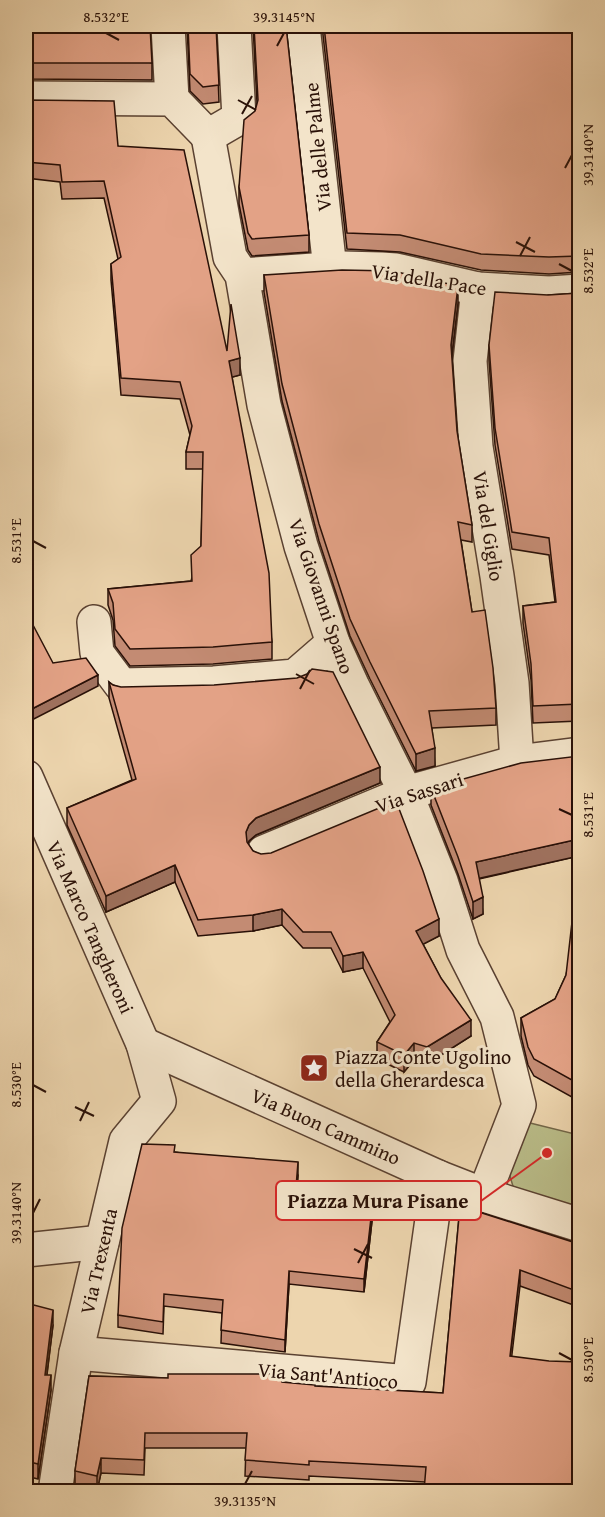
<svg xmlns="http://www.w3.org/2000/svg" width="605" height="1517" viewBox="0 0 605 1517" font-family="'Gentium Book Plus',serif">
<rect width="100%" height="100%" fill="#edd5ae"/>
<filter id="stains"><feTurbulence type="fractalNoise" baseFrequency=".00333" numOctaves="4"/><feColorMatrix values="0 0 0 0 .2 0 0 0 0 .09 0 0 0 0 .02 0 0 0 .5 -.17"/></filter>
<radialGradient id="worn" r=".72"><stop offset=".6" stop-color="#630" stop-opacity="0"/><stop offset="1" stop-color="#630" stop-opacity=".3"/></radialGradient>
<path fill="#babd89" stroke="#726648" stroke-width="1.5" d="M526,1122L579,1135V1217L516,1196L508,1170Z"/>
<g fill="none" stroke-linecap="round" stroke-linejoin="round">
<g stroke="#5a4131" stroke-width="36">
<g id="street">
<path d="M168,26L172,99"/>
<path d="M303,26L330,269"/>
<path d="M26,98L172,99L208,136"/>
<path d="M208,136L230,257L242,275L264,405L301,546L333,643L353,687L406,793L441,881L463,950L497,1017L519,1105L484,1195"/>
<path d="M208,136L239,118L234,26"/>
<path d="M242,275L342,268L381,269L396,270L478,289L549,293L580,291"/>
<path d="M478,289L470,361L476,447L497,576L512,683L517,762"/>
<path d="M94,622L97,653L121,685L214,683L295,676L333,643"/>
<path d="M26,777L143,1044L159,1101L126,1141L76,1353L55,1492"/>
<path d="M264,852L406,793L517,762L580,754"/>
<path d="M143,1044L438,1177L484,1195L580,1225"/>
<path d="M26,1250L102,1242"/>
<path d="M76,1353L409,1382L438,1177"/>
</g>
</g>
<use href="#street" stroke="#f3e4ca" stroke-width="33"/>
</g>
<g fill="#c38b73" stroke="#291007" stroke-width="1.5">
<path d="M26,26L152,63V80L26,79Z"/>
<path d="M187,26H216L219,102L203,104L190,91Z"/>
<path d="M253,26H286L309,235V252L252,256L248,250L239,204V187L257,103Z"/>
<path d="M322,26H375L376,31L579,26V272L549,274L481,270L400,252L347,249Z"/>
<path d="M26,100L118,146L240,375L232,377L272,642V659L213,664L130,666L115,646L113,620L108,605V589L191,581L201,546L203,469H186V452L190,435L180,399L121,395L111,280V264L118,259L104,198L62,199L60,182L26,178Z"/>
<path d="M264,275L458,303L452,356L457,431L472,525V542L461,540L472,612L496,708V725L432,728L435,766L416,771L370,679L350,636L319,541L282,401L264,292Z"/>
<path d="M579,293V721L533,723L531,680L523,623V606L555,602L549,555L512,549L495,445L489,361V345L548,295Z"/>
<path d="M109,682L113,685L380,783L256,835L249,841L248,844L253,851L439,936L423,944L471,1036L427,1064L414,1060L404,1072L377,1059V1042L390,1022L363,968L343,972L331,948H303L282,925L253,931L198,936L175,882L106,912L67,825V808L132,780L109,698Z"/>
<path d="M431,788L579,856L479,879L483,914L473,919L458,874L431,805Z"/>
<path d="M579,913V1101L534,1076L528,1065L521,1036V1018L555,999L566,975Z"/>
<path d="M175,1152L298,1175L296,1201L372,1221L364,1292L289,1284L285,1352L221,1343L222,1313L164,1306L163,1334L118,1327V1315Z"/>
<path d="M460,1206L579,1244V1307L520,1286L425,1482L309,1476V1480L245,1476L246,1448H145L144,1475L101,1473L97,1491L75,1486V1471L89,1376L282,1382L315,1386L443,1393Z"/>
<path d="M26,1303L53,1325L47,1375L51,1390L38,1479L26,1476Z"/>
</g>
<g fill="#9f715e" stroke="#291007" stroke-width="1.5">
<path d="M458,286V303L451,362V345Z"/>
<path d="M240,358V375L229,378V361Z"/>
<path d="M98,675V686L26,723V712Z"/>
<path d="M435,748V766L416,771V754Z"/>
<path d="M380,767V783L256,835L249,841L246,849V832L249,825L256,818Z"/>
<path d="M579,839V856L476,879V862Z"/>
<path d="M175,865V882L106,912V896Z"/>
<path d="M483,897V914L473,919V902Z"/>
<path d="M282,909V925L253,931V915Z"/>
<path d="M439,919V936L416,948V931Z"/>
<path d="M363,952V968L343,972V956Z"/>
<path d="M471,1020V1036L427,1064V1047Z"/>
<path d="M414,1043V1060L404,1072V1055Z"/>
<path d="M298,1162V1175L295,1213V1200Z"/>
<path d="M372,1209V1221L364,1292V1279Z"/>
<path d="M520,1270V1286L510,1371V1356Z"/>
<path d="M289,1271V1284L285,1352V1340Z"/>
<path d="M53,1310V1325L45,1389V1375Z"/>
<path d="M51,1375V1390L38,1479V1464Z"/>
<path d="M101,1458V1473L97,1491V1476Z"/>
</g>
<g fill="#e3a286" stroke="#291007" stroke-width="1.5">
<path d="M26,26H150L152,63H26Z"/>
<path d="M188,26H216L219,85L203,87L190,74Z"/>
<path d="M254,26H286L309,235L252,239L248,233L239,187L244,120L255,111L258,100Z"/>
<path d="M324,26H375L376,31L395,26H579V256L549,257L481,254L400,235L347,233Z"/>
<path d="M26,100L114,101L118,146L184,150L227,351L231,304L240,358L229,361L269,573L272,642L213,647L130,649L115,629L113,603L108,589L192,581L191,555L201,546L203,452H186L192,426L180,382L121,378L111,264L121,257L104,181L62,182L60,165L26,162Z"/>
<path d="M342,270L393,271L458,286L451,345L457,431L472,525L458,522L472,612L485,610L493,668L496,708L429,711L435,748L416,754L370,662L350,619L319,524L282,384L264,275Z"/>
<path d="M495,292L548,295L579,293V704L533,706L531,664L523,606L556,602L549,538L512,532L495,428L489,345Z"/>
<path d="M33,625L53,663L86,658L98,675L26,712V628Z"/>
<path d="M312,669L333,672L380,767L256,818L249,825L246,832L247,842L253,851L261,854L271,853L396,801L423,871L439,919L416,931L441,978L471,1020L427,1047L414,1043L404,1055L377,1042L395,1015L363,952L343,956L331,932H303L282,909L253,915L198,920L175,865L106,896L67,808L136,779L109,682L113,685L121,687L214,685L297,678L307,674Z"/>
<path d="M579,756V839L476,862L483,897L473,902L458,857L431,788L521,763Z"/>
<path d="M573,913H579V1084L534,1059L528,1047L521,1018L555,999L566,975Z"/>
<path d="M142,1144L175,1145L174,1152L298,1162L295,1200L372,1209L364,1279L289,1271L285,1340L221,1330L223,1300L164,1294L163,1322L118,1315L122,1228Z"/>
<path d="M460,1206L579,1244V1292L520,1270L510,1356L549,1361L579,1362V1491H424L426,1467L309,1461V1465L245,1460L247,1433H145L144,1460L101,1458L97,1476L75,1471L89,1376L168,1378V1374H282V1382L315,1385V1386L443,1393Z"/>
<path d="M26,1303L53,1310L45,1375H51L38,1464L26,1461Z"/>
</g>
<path fill="none" stroke="#291007" stroke-width="2" d="M106,33L119,40M277,46L284,33M238,100L256,110M242,114L252,96M565,168L572,155M516,242L535,252M520,256L530,237M559,264L572,271M33,541L46,548M296,674L314,684M300,689L310,670M559,809L572,815M33,1085L46,1092M75,1107L94,1116M80,1121L89,1102M33,1213L40,1199M354,1249L372,1258M358,1263L368,1244M559,1353L572,1360M245,1484L252,1471"/>
<defs>
<g id="sight-square" transform="scale(1.5)"><rect x="-9" y="-9" width="18" height="18" rx="4" fill="#8f2418" stroke="#f3e4ca"/><path d="M0-6L1.8-2.2L6-1.7L2.9 1.2L3.7 5.4L0 3.3L-3.7 5.4L-2.9 1.2L-6-1.7L-1.8-2.2Z" fill="#fff"/></g>
</defs>
<g fill-rule="evenodd">
<use href="#sight-square" x="314" y="1068"/>
</g>
<g text-anchor="middle" dominant-baseline="central" stroke-width="6" stroke-linejoin="round" paint-order="stroke">
<g font-size="20" fill="#291007" stroke="#f3e4ca">
<text transform="translate(317 147) rotate(-96)">Via delle Palme</text>
<text transform="translate(429 279) rotate(9)">Via della Pace</text>
<text transform="translate(489 526) rotate(81)">Via del Giglio</text>
<text transform="translate(322 596) rotate(71)">Via Giovanni Spano</text>
<text transform="translate(419 792) rotate(-18)">Via Sassari</text>
<text transform="translate(91 927) rotate(66)">Via Marco Tangheroni</text>
<text transform="translate(326 1126) rotate(24)">Via Buon Cammino</text>
<text transform="translate(98 1261) rotate(-77)">Via Trexenta</text>
<text transform="translate(328 1375) rotate(5)">Via Sant'Antioco</text>
</g>
<g font-size="20" fill="#291007" stroke="#f3e4ca" text-anchor="start">
<text x="335" y="1056">Piazza Conte Ugolino<tspan x="335" dy="23">della Gherardesca</tspan></text>
</g>
</g>
<path fill="none" stroke="#d62828" stroke-width="2" d="M547 1153L481 1201"/>
<circle fill="#d62828" stroke="#f3e4ca" stroke-width="2" cx="547" cy="1153" r="6"/>
<rect fill="#f3e4ca" stroke="#d62828" stroke-width="2" x="276" y="1181" width="205" height="39" rx="6"/>
<g font-size="21" text-anchor="middle" font-weight="bold" fill="#291007">
<text x="378" y="1208">Piazza Mura Pisane</text>
</g>
<rect width="605" height="1517" fill="none" stroke="#edd5ae" stroke-width="66"/>
<rect x="33" y="33" width="539" height="1451" fill="none" stroke="#291007" stroke-width="2"/>
<g font-size="15" text-anchor="middle" fill="#291007">
<text x="106" y="22">8.532°E</text>
<text x="284" y="22">39.3145°N</text>
<text transform="translate(588 155) rotate(-90)" y="5">39.3140°N</text>
<text transform="translate(588 271) rotate(-90)" y="5">8.532°E</text>
<text transform="translate(16 541) rotate(-90)" y="5">8.531°E</text>
<text transform="translate(588 815) rotate(-90)" y="5">8.531°E</text>
<text transform="translate(16 1085) rotate(-90)" y="5">8.530°E</text>
<text transform="translate(16 1213) rotate(-90)" y="5">39.3140°N</text>
<text transform="translate(588 1360) rotate(-90)" y="5">8.530°E</text>
<text x="245" y="1506">39.3135°N</text>
</g>
<rect width="100%" height="100%" filter="url(#stains)"/>
<rect width="100%" height="100%" fill="url(#worn)"/>
</svg>
